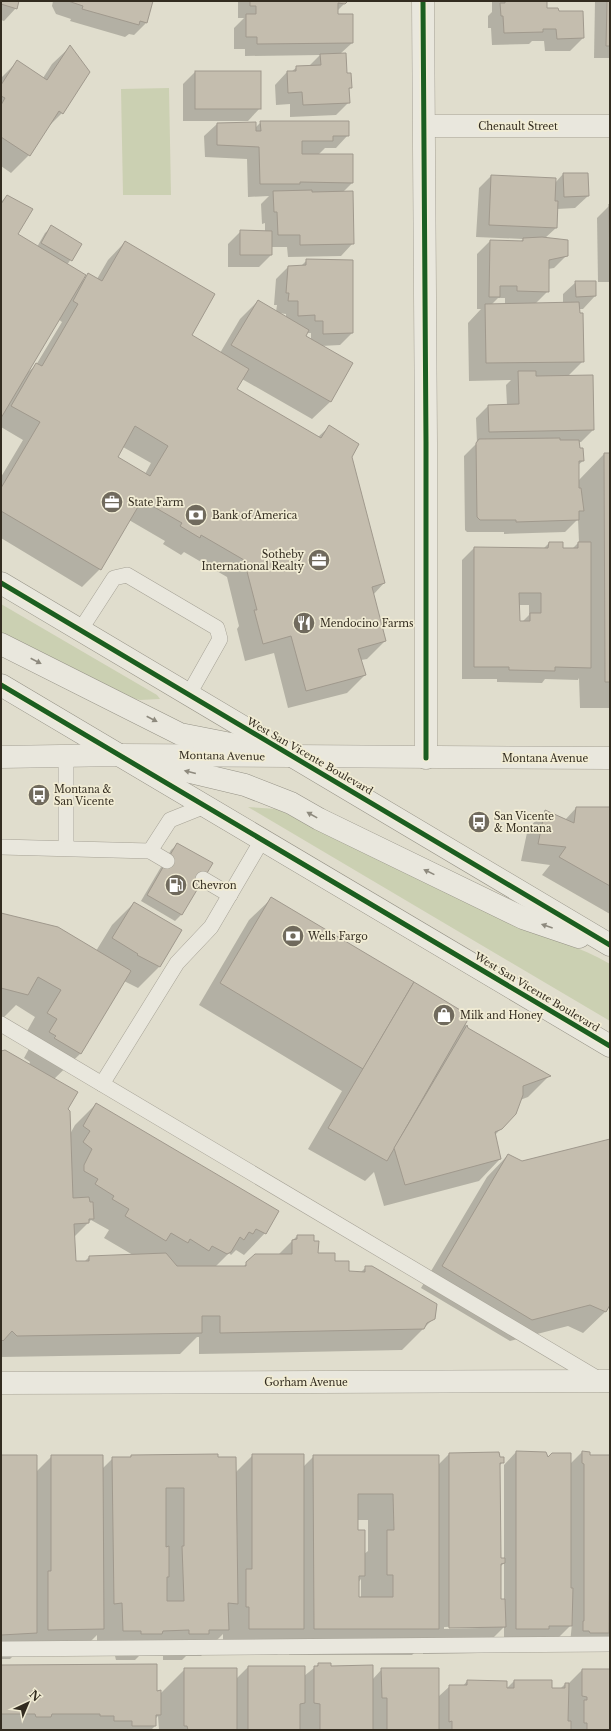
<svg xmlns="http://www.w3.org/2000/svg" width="611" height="1731" viewBox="0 0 611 1731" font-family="'Libre Baskerville',serif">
<rect width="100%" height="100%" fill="#e0ddcd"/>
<g fill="#cbd0b2">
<path d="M169,88L171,195H123L121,89Z"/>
<path d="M1,604L157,695L160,699L140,700L132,698L1,633Z"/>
<path d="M248,807L277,809L517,926C548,939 580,946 610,964V1021Z"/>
</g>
<g fill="#0003" fill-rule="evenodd">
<path d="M1,1H18L16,8L4,21L1,20Z"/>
<path d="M53,1H152L146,23L134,35L129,34L125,37L70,21L71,19L56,14L52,6Z"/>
<path d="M238,1H347L337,11V15L352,43L340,54L351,87L348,90L349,102L336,115L290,117V104L276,105L275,85L287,72H291L297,67L309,66L320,55L245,56V49H234V28L244,18H238Z"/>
<path d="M492,1H546V9L558,12L583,38L570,51H545L544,41H532L529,44L492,45L491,28H488V16L492,12Z"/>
<path d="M595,1H610V58H594Z"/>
<path d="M70,47L62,113L45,130L29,155L11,173L1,166V78L17,62L43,78L52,64Z"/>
<path d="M195,72L260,108L248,121H183V84Z"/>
<path d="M261,122L348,135L336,148H325L318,155L352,183L343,192L353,243L341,256L288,257L287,247H271V255L259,267H228V244L241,231L265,232V223L262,224L261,204L269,196L248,197L247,159L205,157L204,136L217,124L255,123V128Z"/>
<path d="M563,174L588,196L575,208L557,209L556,228L545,238L567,255L554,268L548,269V291L535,304H563V294L576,282H595V296L583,309H578L583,361L568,376L593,430L581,442H578L583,461L578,465V481L604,454H610V708H580L579,678L578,680L545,679L542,683L497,682V679H462V560L474,548L543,549L549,543L562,549H572L579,542L578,519L565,532L504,534V532H467L465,530L464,456L477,443L476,418L488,406L507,405L506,385L511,380L469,381L468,323L481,309H477V254L490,241L520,242L523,239L476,237L479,188L491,176L555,183ZM498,298H505V305H491ZM519,605H529V615L522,622H519Z"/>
<path d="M7,196L16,235L37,247L45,233L52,227L81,244L67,265L80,283L89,275L97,279L108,260L125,242L190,335L220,353L240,319L258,301L276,312L277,305H274L276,279L288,267L301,266L307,260L352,333L340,345L321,346L352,364L330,402L312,419L242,379L236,389L318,437L329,427L351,456L384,583L373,595L385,641L367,659L361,660L365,675L347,693L288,708L274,653L245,661L237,629L239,626L227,577L184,552L181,555L163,544L165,541L129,520L100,569L82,587L1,538V477L23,440L1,427V202ZM279,313L286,314V318ZM58,319L62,322L36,365L26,374ZM306,333H311V340L304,336ZM123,447L151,463L145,474L116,457Z"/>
<path d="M610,205V282H598L597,218Z"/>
<path d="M576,808H610V914L542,875L550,865L521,861L528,828L546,811L565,820Z"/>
<path d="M178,844L211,863L181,915L175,921L141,901L171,850Z"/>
<path d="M271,899L465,1023L467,1029L549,1076L528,1097L520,1100L515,1114L495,1135L500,1159L479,1181L384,1206L374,1172L365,1181L308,1149L342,1091L199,1005L249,920Z"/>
<path d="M134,903L181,930L159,967L138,988L124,981L80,1054L54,1079L67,1109L70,1134L75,1125L96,1104L278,1212L265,1233L244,1255L236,1250L231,1255L229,1253L215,1267H243L255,1255H278L297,1236L313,1242L317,1254L334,1262L348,1272L360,1273L366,1267L436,1305V1316L402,1350L199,1354V1337H197L180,1354L1,1357V1053L29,1065L30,1062L24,1058L31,1045L22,1040L35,1017L16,1005L1,1020V915L96,951L112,925ZM91,1220L109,1230L104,1238L133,1255L89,1257L84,1262H75L74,1237Z"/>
<path d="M610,1140V1303L605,1312L583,1333L568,1326L510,1341L421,1288L487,1177L508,1155L521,1162Z"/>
<path d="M516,1452L570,1464L582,1452L588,1456H610V1645L570,1643L572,1624L558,1638L504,1641V1627L478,1653L423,1654V1644L412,1655H289V1643L277,1655L223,1654V1634L201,1656H186L182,1660H163V1656H139L135,1660H116L115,1656H97V1635L77,1655L22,1647L10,1659H1V1456L36,1472L52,1456L102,1469L113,1458H129L131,1456L217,1458L236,1472L253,1455L303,1467L314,1456L438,1465L449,1454L499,1458L503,1462L499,1466L500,1559H504V1465ZM357,1520H368V1551L364,1554L357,1531ZM504,1563V1600H500V1567ZM361,1579V1598H358V1583ZM479,1626V1628L444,1629V1627Z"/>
<path d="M319,1664L372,1680L382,1669L438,1697L450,1686H463L467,1681L506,1689L514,1681H551V1689H560L565,1684H568L582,1670H610V1730H159L158,1716L155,1719V1726L151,1730H1V1666L156,1692L160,1694L185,1669L236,1679L248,1667H304V1676Z"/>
</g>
<g fill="#c4bdae" stroke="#a0998d" fill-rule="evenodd">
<path d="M1,1H19L17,9L1,4Z"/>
<path d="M68,1H153L147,23L140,21L139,25L82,9L83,6Z"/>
<path d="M250,1H348L345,4L338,3V14H353V43L257,44V37H246V14H256V6H250Z"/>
<path d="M505,1H547V8H558L559,11H583L584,38L557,39L556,29H543V32L504,33L503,16H501L500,3H505Z"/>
<path d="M607,1H610V46H606Z"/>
<path d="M70,45L90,72L63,114L59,111L30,156L1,137V105L5,98L1,96V85L17,60L47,80Z"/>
<path d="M346,53L347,73H351L352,88H349L350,103L303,105L302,92L288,93L287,71H296V66L321,65L320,54Z"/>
<rect x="195" y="71" width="66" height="38"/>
<path d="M260,121H349V136H333V141H302V154H353V183L300,182V184H260L259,147L217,145V123L256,122V131H261Z"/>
<path d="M563,173H588L589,196L564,197Z"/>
<path d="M491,175L556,178L555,201H558L557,228L489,225Z"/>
<path d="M312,190V192L353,191L354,244L300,245V235H278L277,212H274L273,191Z"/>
<path d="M7,195L33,209L18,234L86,275L1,418V204Z"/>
<path d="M609,204H610V270Z"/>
<path d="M51,225L82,244L72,261L41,243Z"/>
<path d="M240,230L272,231V255H240Z"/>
<path d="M542,237L568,240V256L549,260V292L517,291V286H500V297H489L490,240L523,241V238Z"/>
<path d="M125,241L215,294L192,335L249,369L237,389L321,438L329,425L359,444L352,457L385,583L372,587L386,641L358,649L366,675L306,691L291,636L263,644L254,610H257L244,560L201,535L200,538L180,526L182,523L142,500L101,570L1,511V488L40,422L11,406L36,363L42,366L78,304L73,301L88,273L102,281ZM135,426L168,446L150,476L118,457Z"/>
<path d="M306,259L353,260V333L323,334V321H315V315L298,316V301H288L289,293H286L288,266L306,265Z"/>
<path d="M575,281H596V296L576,297Z"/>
<path d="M258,300L309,330L306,336L353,363L331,402L231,345Z"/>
<path d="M579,302L580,313H583L584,362L486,363L485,304Z"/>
<path d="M518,371H536V376L593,375L594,430L489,432L488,405L519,404Z"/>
<path d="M560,438V440H579L580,448H583L584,461H579V488H581L584,511H579V520L516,522V520H480L477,517L476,443L479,439Z"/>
<path d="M604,453H610V682H605Z"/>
<path d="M549,542H563V548H578V542H591V668L555,667V671L509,670V667H474V547L548,548ZM519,593H541V613H530V621H520Z"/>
<path d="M576,807H610V886L559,857L566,847L538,844L545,810L574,823Z"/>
<path d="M177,843L213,863L182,915L147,895Z"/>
<path d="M271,897L414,982L363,1069L220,983Z"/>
<path d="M134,902L182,930L160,967L137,955L138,954L112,938Z"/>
<path d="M1,913L58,927L130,970L131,971L81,1054L54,1038L56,1036L49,1032L57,1019L47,1013L61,990L38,977L28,995L1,988Z"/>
<path d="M414,982L470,1016L387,1161L328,1128Z"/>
<path d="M467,1025L468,1028L551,1076L523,1086V1095L516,1114L502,1129L495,1132L501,1159L405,1185L394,1148Z"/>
<path d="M5,1050L78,1092L68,1109L70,1111L73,1198L89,1197L90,1202H93L94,1219H89V1223L74,1224L76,1261H89V1256L166,1253L177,1266H246V1262L255,1254H292V1240L297,1239V1235H314V1241H319L318,1253H335V1261H349V1271L365,1272V1266H372L437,1304L435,1319L427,1323L424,1329L220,1333V1316H202V1333L17,1336L12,1331L3,1341L1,1339V1051Z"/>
<path d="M96,1103L279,1211L266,1234L256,1229L253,1234L249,1232L244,1240L240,1237L231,1252L227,1254L212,1246L209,1251L190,1239L188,1243L171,1233L166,1241L125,1216L129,1209L112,1199L114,1196L95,1184L98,1179L84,1171V1165L92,1149L83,1142L90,1131L83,1126Z"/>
<path d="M610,1139V1305L606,1312L590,1305L532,1320L442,1266L508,1154L522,1161Z"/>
<path d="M516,1451L546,1452L548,1457L552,1453H571V1588H573L572,1626H549V1629H516Z"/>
<path d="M582,1451L590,1452V1455H610L609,1633H590L589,1631H583V1621H584V1464L582,1463Z"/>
<path d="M499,1452L500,1457H504V1463H500L501,1558H505V1563L501,1564V1599H505L506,1627L449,1628V1453Z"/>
<path d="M218,1454V1457H236L238,1604L228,1603L229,1630H209V1634H189V1630L163,1631L162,1634H141V1631H123L122,1603L114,1604L112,1457H131V1455ZM166,1488H184V1546H182L184,1601H167V1577H169V1546L166,1547Z"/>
<path d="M252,1454H304V1629H249V1607H246V1569H252Z"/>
<path d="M1,1455H37V1633L1,1635Z"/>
<path d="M51,1455H103L104,1629L48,1630V1571H51Z"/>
<path d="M313,1455H439V1629H314ZM358,1494H393L394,1530H387V1575H393V1597H359V1576H365V1530H358Z"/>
<path d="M318,1663H331V1666L373,1665V1730H320V1704L314,1703V1666H318Z"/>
<path d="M157,1664V1691L161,1690V1715H156V1726H132V1721H114V1716H100V1714H52L51,1717H36L35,1714H1V1665Z"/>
<path d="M248,1666H305V1703L300,1704V1730H248Z"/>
<path d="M184,1668H237V1730H188L187,1726H184Z"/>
<path d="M381,1668H439V1730H387V1698H382Z"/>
<path d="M582,1669H610V1730H587V1723H584V1700H587V1697L582,1696Z"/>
<path d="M467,1680L507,1681V1688H514V1680H552V1688H565V1683H569L568,1721H571V1730H452V1721L449,1722V1685H467Z"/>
</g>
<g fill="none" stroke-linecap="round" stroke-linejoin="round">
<g stroke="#a6a296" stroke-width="16">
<g id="service">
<path d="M81,629L114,578L127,575L217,628L220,639L189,694"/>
<path d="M66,755V848"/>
<path d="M1,847L150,851L167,861"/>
<path d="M150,851L170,820L205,806"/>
<path d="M203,879L230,895"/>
<path d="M1,1024L600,1380"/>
<path d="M102,1084L177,963L211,927L262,840"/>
<path d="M1,1649L610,1644"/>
</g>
</g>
<g stroke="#a6a296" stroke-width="23">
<g id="minor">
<path d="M423,1L426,442V758"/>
<path d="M425,126H610"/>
<path d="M1,1383L610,1381"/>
</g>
</g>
<g stroke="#a6a296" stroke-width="23">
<path id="tertiary" d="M1,757L119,755L610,758"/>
</g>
<g stroke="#959286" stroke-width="23">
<g id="secondary">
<path d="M1,583L610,945"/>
<path d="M1,644L180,734L277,753"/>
<path d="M1,685L610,1046"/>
<path d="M140,760L245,785L291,803L319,819L523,918L579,937"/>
</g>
</g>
<use href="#service" stroke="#e9e7dd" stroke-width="15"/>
<use href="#minor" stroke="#e9e7dd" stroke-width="22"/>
<use href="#tertiary" stroke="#e9e7dd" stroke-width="22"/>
<use href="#secondary" stroke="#e9e7dd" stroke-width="22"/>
<g stroke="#f1ecd4" stroke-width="8">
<g id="cycleway">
<path d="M423,1L426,442V758"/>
<path d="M1,583L610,945"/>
<path d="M1,685L610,1046"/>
</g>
</g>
<use href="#cycleway" stroke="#1b5e20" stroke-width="5"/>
</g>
<defs><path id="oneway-solid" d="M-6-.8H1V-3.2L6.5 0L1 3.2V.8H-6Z"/></defs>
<g fill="#8e8a7e">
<use href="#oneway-solid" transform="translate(36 661) rotate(27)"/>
<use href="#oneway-solid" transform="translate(152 719) rotate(27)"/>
<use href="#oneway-solid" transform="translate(190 772) rotate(-166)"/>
<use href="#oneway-solid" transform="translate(312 815) rotate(-151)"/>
<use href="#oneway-solid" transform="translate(429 872) rotate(-154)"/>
<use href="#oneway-solid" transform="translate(547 926) rotate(-161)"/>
</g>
<defs>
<g id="office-disc" transform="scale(1.15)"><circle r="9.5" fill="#706a5d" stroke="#f1ecd4"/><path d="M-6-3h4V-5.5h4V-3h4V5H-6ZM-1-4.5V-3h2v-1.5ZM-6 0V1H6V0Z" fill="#fff"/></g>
<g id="bank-disc" transform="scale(1.15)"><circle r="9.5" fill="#706a5d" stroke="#f1ecd4"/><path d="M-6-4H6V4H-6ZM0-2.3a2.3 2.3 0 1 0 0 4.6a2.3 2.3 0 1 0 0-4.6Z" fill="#fff"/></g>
<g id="restaurant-disc" transform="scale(1.15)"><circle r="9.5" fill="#706a5d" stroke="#f1ecd4"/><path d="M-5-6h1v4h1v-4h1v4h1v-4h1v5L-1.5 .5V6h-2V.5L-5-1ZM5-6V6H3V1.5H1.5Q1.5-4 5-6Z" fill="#fff"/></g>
<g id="bus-disc" transform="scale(1.15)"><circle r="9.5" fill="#706a5d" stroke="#f1ecd4"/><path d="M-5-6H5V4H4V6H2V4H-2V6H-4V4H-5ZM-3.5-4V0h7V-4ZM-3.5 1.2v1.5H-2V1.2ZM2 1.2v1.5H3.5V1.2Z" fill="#fff"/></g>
<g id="fuel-disc" transform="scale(1.15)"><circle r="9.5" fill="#706a5d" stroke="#f1ecd4"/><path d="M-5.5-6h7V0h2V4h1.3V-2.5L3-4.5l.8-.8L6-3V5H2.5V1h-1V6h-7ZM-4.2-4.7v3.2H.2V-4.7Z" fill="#fff"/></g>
<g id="shop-disc" transform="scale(1.15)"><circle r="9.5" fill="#706a5d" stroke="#f1ecd4"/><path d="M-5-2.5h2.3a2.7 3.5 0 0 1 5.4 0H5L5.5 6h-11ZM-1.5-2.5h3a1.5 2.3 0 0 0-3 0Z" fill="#fff"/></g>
</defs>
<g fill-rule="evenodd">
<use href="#office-disc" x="112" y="502"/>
<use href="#bank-disc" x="196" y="515"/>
<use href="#office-disc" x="319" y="560"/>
<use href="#restaurant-disc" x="304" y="623"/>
<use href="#bus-disc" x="39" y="795"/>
<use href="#bus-disc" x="479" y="822"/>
<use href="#fuel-disc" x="176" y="885"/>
<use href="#bank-disc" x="293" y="936"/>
<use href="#shop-disc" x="444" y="1015"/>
</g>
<g text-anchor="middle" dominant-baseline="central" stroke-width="3.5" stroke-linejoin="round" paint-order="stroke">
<g font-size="10" fill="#332c20" stroke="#f1ecd4">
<text x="518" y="126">Chenault Street</text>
<text transform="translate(222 756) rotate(1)">Montana Avenue</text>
<text transform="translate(310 756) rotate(30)">West San Vicente Boulevard</text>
<text x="545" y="758">Montana Avenue</text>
<text transform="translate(537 992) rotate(31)">West San Vicente Boulevard</text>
<text x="306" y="1382">Gorham Avenue</text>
</g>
<g font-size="10" fill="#332c20" stroke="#f1ecd4" text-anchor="start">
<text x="128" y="502">State Farm</text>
<text x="212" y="515">Bank of America</text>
<text x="304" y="554" text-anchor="end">Sotheby<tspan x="304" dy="12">International Realty</tspan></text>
<text x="320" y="623">Mendocino Farms</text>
<text x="54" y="789">Montana &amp;<tspan x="54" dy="12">San Vicente</tspan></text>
<text x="494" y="816">San Vicente<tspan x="494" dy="12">&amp; Montana</tspan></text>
<text x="192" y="885">Chevron</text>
<text x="308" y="936">Wells Fargo</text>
<text x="460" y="1015">Milk and Honey</text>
</g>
</g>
<rect width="611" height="1731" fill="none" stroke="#332c20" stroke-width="4"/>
<g transform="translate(28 1703) rotate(44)" stroke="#f1ecd4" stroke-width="3" paint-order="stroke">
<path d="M0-3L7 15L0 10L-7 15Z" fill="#332c20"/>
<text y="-6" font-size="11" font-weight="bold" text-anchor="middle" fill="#332c20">N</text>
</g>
</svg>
